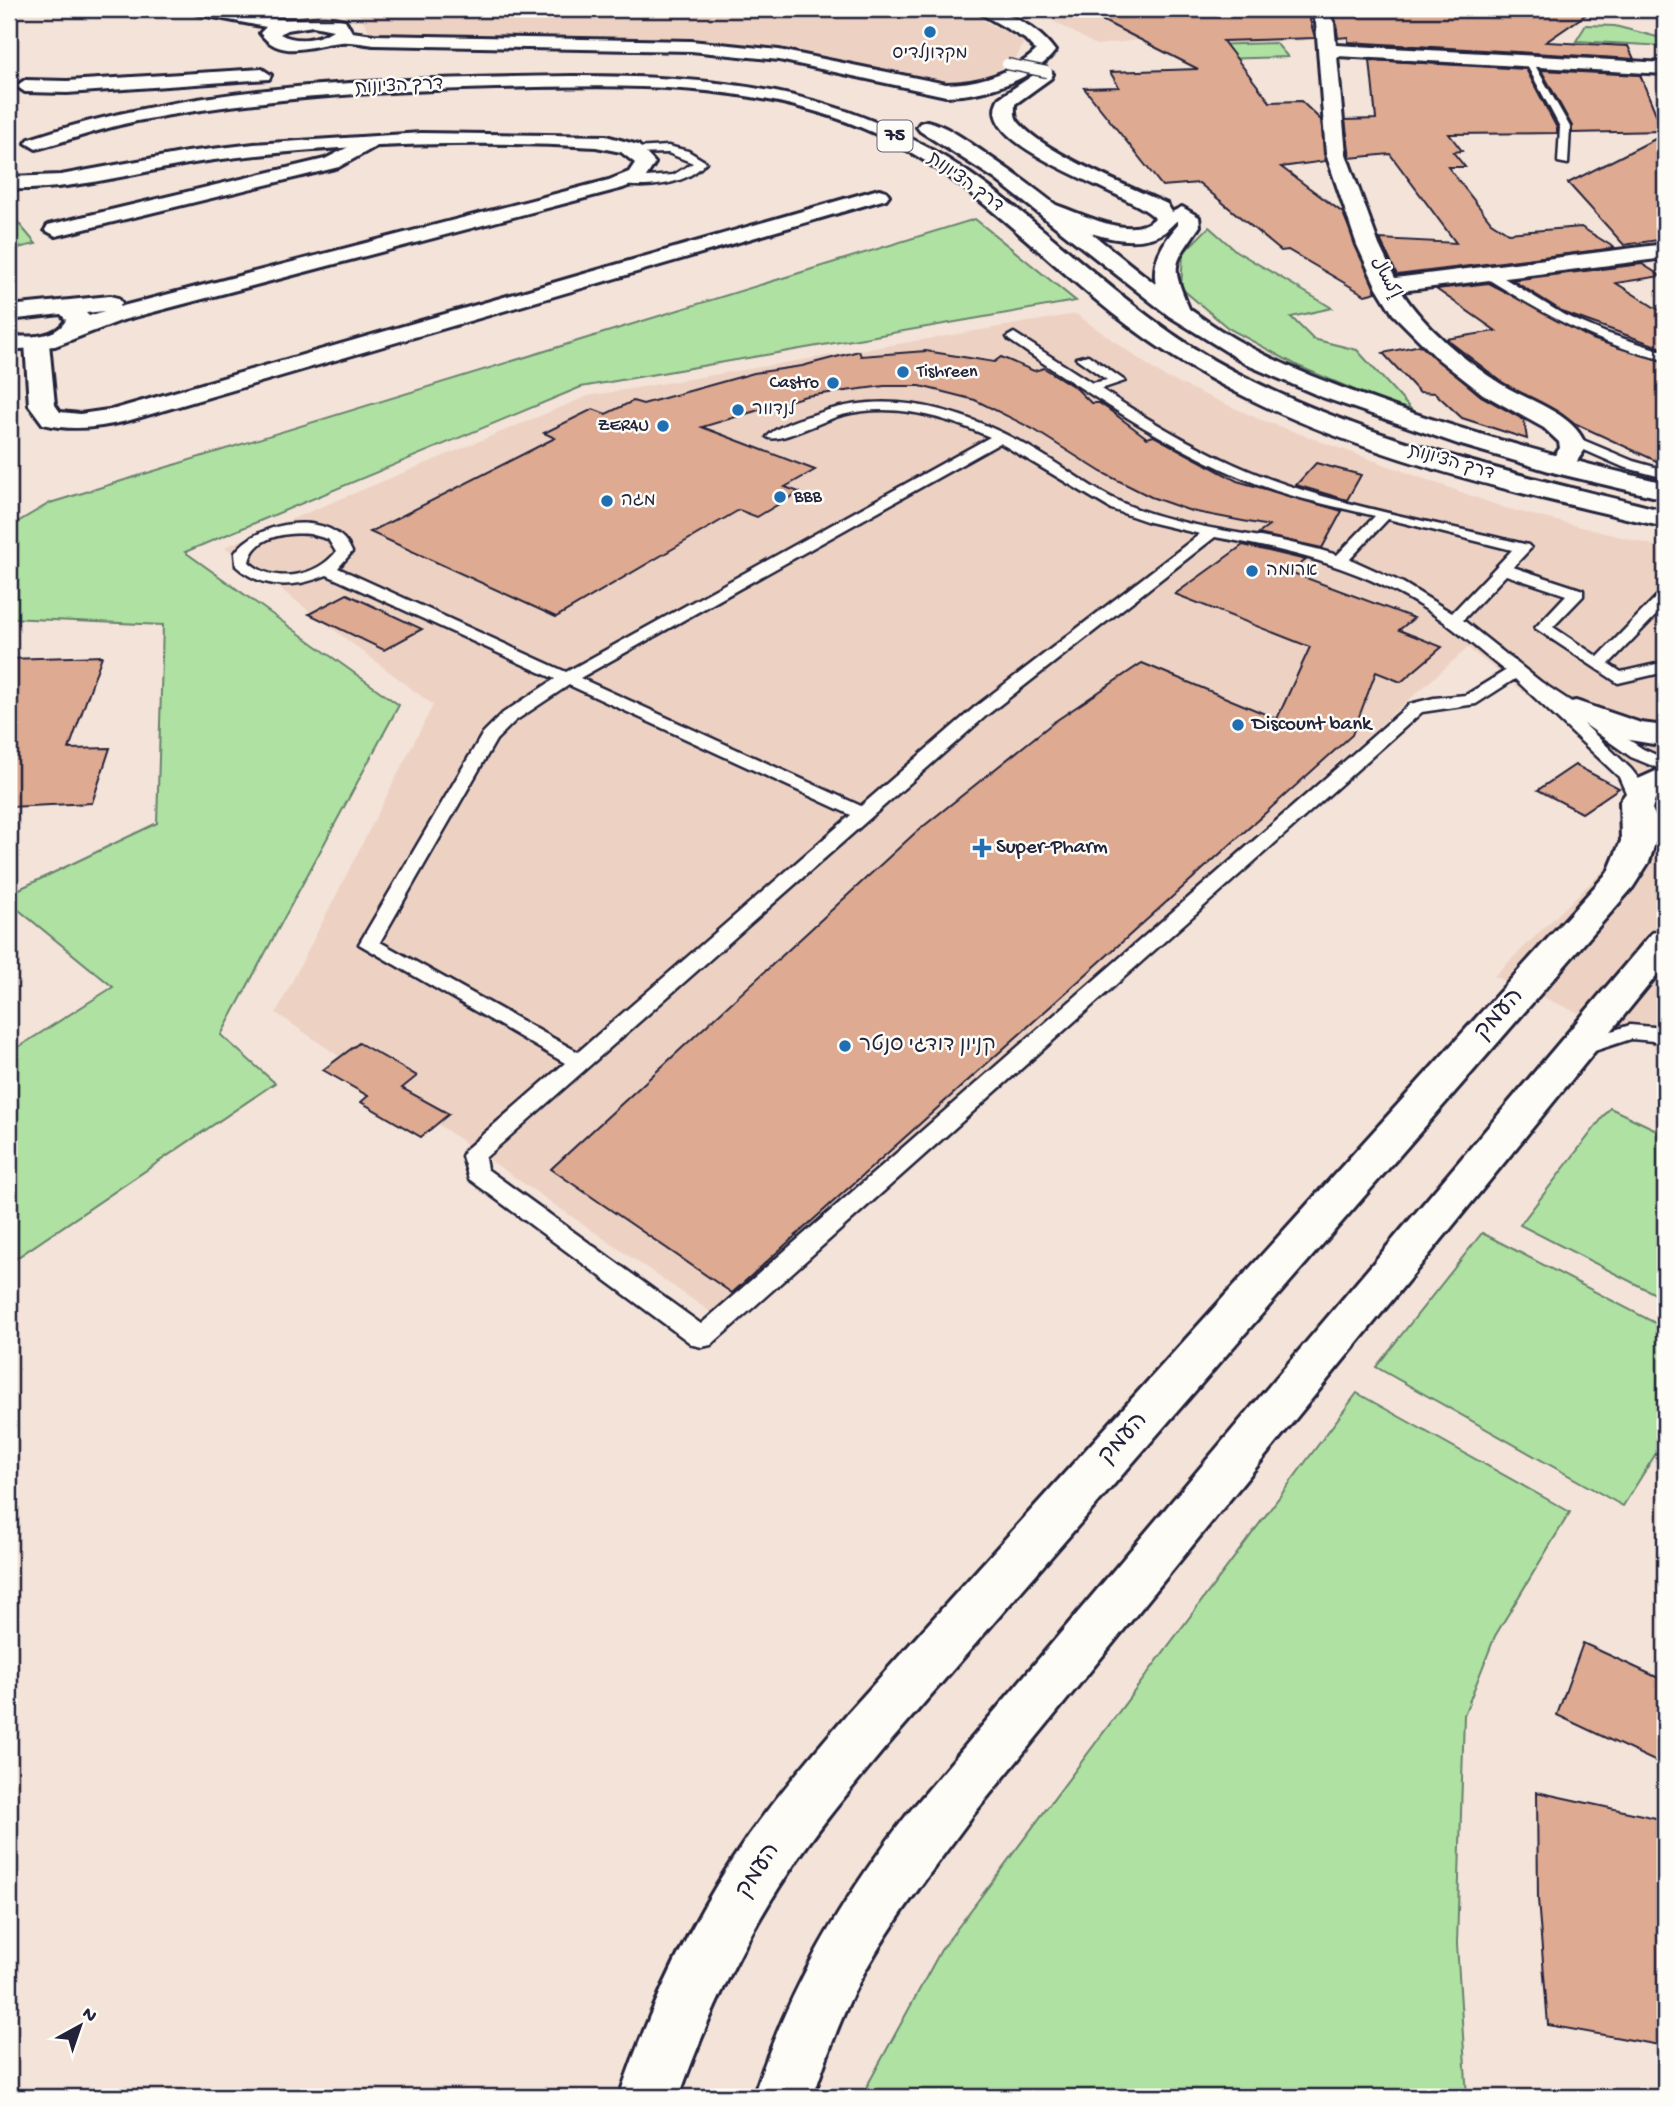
<svg xmlns="http://www.w3.org/2000/svg" width="1674" height="2106" viewBox="0 0 1674 2106" font-family="'Gochi Hand','Playpen Sans Arabic','Playpen Sans Hebrew',sans-serif">
<rect width="100%" height="100%" fill="#f4e3d9"/>
<filter id="ink" filterUnits="userSpaceOnUse"><feTurbulence type="fractalNoise" baseFrequency=".0143" numOctaves="2"/><feDisplacementMap in="SourceGraphic" scale="14" xChannelSelector="R" yChannelSelector="G"/><feConvolveMatrix kernelMatrix="1 2 1 2 8 2 1 2 1" color-interpolation-filters="sRGB"/></filter>
<g filter="url(#ink)">
<g fill="#edd2c4">
<path d="M373,9H962L1024,42L1017,57L987,78L963,85L815,55L712,44L396,37L370,33L359,13Z"/>
<path d="M1032,9H1295L1305,41L1208,44L1198,33L1096,45Z"/>
<path d="M1076,314L1163,376L1259,419L1505,508L1665,548V1051L1494,976L1661,815L1581,737L1468,648L712,1313L276,1013L433,705L225,547L588,396Z"/>
</g>
<g fill="#afe1a2" stroke="#68826e" stroke-width="2">
<path d="M1586,25L1615,26L1665,39V46L1576,41Z"/>
<path d="M1276,43L1288,57L1218,59L1207,45Z"/>
<path d="M9,212L36,244L9,250Z"/>
<path d="M975,219L1076,301L581,387L185,552L399,705L221,1035L275,1083L9,1263V1053L113,987L9,902V894L157,823L163,625L9,618V527L50,503Z"/>
<path d="M1209,227L1236,251L1332,308L1291,317L1313,339L1357,350L1418,417L1298,366L1228,328L1181,288L1183,253Z"/>
<path d="M1610,1108L1665,1134V1299L1520,1225Z"/>
<path d="M1482,1233L1665,1328V1439L1623,1506L1376,1367Z"/>
<path d="M1357,1393L1570,1512L1495,1636L1464,1715L1457,1944L1467,2097H861L941,1950Z"/>
</g>
<g fill="#deaa92" stroke="#22223b" stroke-width="2">
<path d="M1080,9H1307L1315,38L1223,41L1270,102L1301,101L1321,120L1326,161L1281,167L1343,213L1376,292L1365,295L1288,250L1281,251L1199,183L1162,186L1084,88L1119,87L1110,72L1198,69Z"/>
<path d="M1330,9H1594L1546,42L1628,46L1634,59L1348,42V37L1338,38L1336,22Z"/>
<path d="M1370,60L1526,69L1557,128V133L1449,134L1462,151L1453,152L1465,167H1448L1491,222L1508,233L1581,227L1615,248L1397,275L1380,239L1456,243L1390,154L1350,158L1345,120L1376,119Z"/>
<path d="M1541,70L1640,75L1663,131L1572,133V126Z"/>
<path d="M1665,134V239L1624,245L1568,183Z"/>
<path d="M1642,264L1661,276L1616,283L1665,314V349L1565,313L1512,280Z"/>
<path d="M1489,283L1592,339L1665,362V465L1572,422L1502,382L1446,339L1496,331L1436,289Z"/>
<path d="M1420,345L1481,396L1524,420L1527,439L1462,418L1435,393L1419,392L1383,353Z"/>
<path d="M859,351L861,356L926,351L994,362L1001,357L1034,371L1044,368L1076,388L1091,403H1099L1108,409L1147,438L1154,436L1237,481L1342,511L1322,548L1258,534L1269,526L1191,511L1151,497L1101,472L1033,429L975,400L920,386H884L806,396L702,427L815,470L785,487L799,492L757,517L739,510L556,617L370,532L555,438L544,433L593,409L606,414L633,401L643,404L754,373L802,366Z"/>
<path d="M1316,463L1361,475L1347,500L1296,485Z"/>
<path d="M1243,545L1306,560L1290,572L1414,618L1399,630L1442,647L1401,682L1376,672L1352,735L732,1293L551,1169L915,833L1054,722L1142,663L1277,719L1310,647L1175,594Z"/>
<path d="M347,594L422,629L384,650L309,614Z"/>
<path d="M102,656L69,749L110,748L92,803L9,807V659Z"/>
<path d="M1575,765L1619,788L1582,813L1538,790Z"/>
<path d="M359,1043L417,1076L402,1088L449,1114L421,1137L361,1102L368,1096L323,1070Z"/>
<path d="M1583,1643L1665,1681V1766L1557,1715Z"/>
<path d="M1537,1792L1665,1820V2046L1548,2025L1538,1899Z"/>
</g>
<g fill="none" stroke-linecap="round" stroke-linejoin="round">
<g stroke="#22223b" stroke-width="5">
<g id="service">
<path d="M1523,58L1532,60L1570,127L1568,164L1558,162L1560,127Z"/>
<path d="M668,146L688,151L706,162C687,186 645,189 617,184L615,182L621,179L673,175L693,163L668,153L634,154L629,151L634,148Z"/>
<path d="M1483,270H1491L1564,315L1606,333L1665,352V360C1596,344 1542,313 1483,276Z"/>
<path d="M1014,333L1092,383L1107,380L1076,358L1088,355L1125,381L1101,389C1154,424 1211,457 1270,479C1352,509 1444,524 1528,545L1531,548L1513,567L1583,590V596L1553,627L1598,657L1659,594L1665,592V606L1609,664L1621,672L1665,662V672L1618,683L1535,628L1566,595L1506,575L1463,620L1541,682L1643,749L1665,759V771L1631,757L1583,723L1631,769L1642,783L1645,798L1642,802H1630L1619,777L1515,679L1476,704L1422,712L711,1345L702,1347L693,1345L469,1179L462,1156L465,1150L565,1063L359,944L483,733L503,713L555,679L327,575C296,588 262,590 236,566L235,553C257,520 335,508 352,552L338,568L566,672L990,437C943,416 893,402 842,415C826,419 776,445 767,437C780,423 807,417 825,411C905,387 983,417 1051,460C1078,477 1104,497 1135,508C1200,532 1271,534 1337,555L1375,516C1335,506 1294,499 1255,483C1167,448 1088,393 1009,340L1007,337ZM1000,443L1111,509L1149,522L1200,534L975,707L861,806L580,678ZM1388,519L1512,550L1452,613L1403,583L1350,559ZM310,534L328,539L336,552C316,577 274,585 249,562C254,536 287,532 310,534ZM1215,537C1293,551 1366,569 1433,614C1458,631 1481,652 1505,671L1466,695L1434,698L1410,704L701,1324L487,1169L485,1158L987,715ZM569,685L851,815L578,1052L380,942L496,740L515,721Z"/>
<path d="M1571,435L1633,461L1665,470V478L1623,467L1566,442L1564,439Z"/>
<path d="M1630,1025L1665,1028V1042L1631,1039L1576,1057L1566,1050L1569,1045Z"/>
</g>
</g>
<g stroke="#22223b" stroke-width="6">
<g id="minor">
<path d="M188,9C220,8 249,17 280,19C303,21 320,14 345,20L352,32L374,35L691,41L779,50L946,84C977,84 1013,73 1036,51L1025,39L973,9C1004,8 1037,26 1055,51C1033,81 981,96 946,96L779,60L691,51L374,45C364,44 352,41 341,42C313,44 282,62 260,33L266,27L197,14ZM313,26L333,30C318,40 296,43 280,34L287,30Z"/>
<path d="M1310,9H1327L1334,23L1336,45L1665,63V74L1337,56L1346,154L1379,245L1395,278L1665,244V258L1401,291C1424,327 1465,361 1501,384C1528,401 1578,414 1586,448L1570,471H1552L1548,465L1560,448L1559,442L1544,428L1483,394L1438,359L1393,314L1376,286L1357,245L1326,154L1316,23Z"/>
<path d="M1044,68L1053,74L1051,78L1015,104C1015,110 1014,115 1017,120C1038,151 1131,187 1167,204L1172,212L1182,207L1199,217L1200,226C1172,267 1170,263 1190,311L1186,316H1170C1146,282 1152,254 1178,225V220C1174,222 1168,230 1163,233C1127,253 1075,227 1041,214L1038,209L1049,203C1077,210 1131,243 1155,218C1134,192 968,147 999,98Z"/>
<path d="M368,137L375,139L378,143L375,147L339,167L56,236L45,230L48,225L325,159Z"/>
<path d="M879,189L886,191L889,195L886,199L127,421C99,428 71,431 43,424L29,405L25,343L29,338H45L49,343L55,405L60,412L80,414L115,409Z"/>
</g>
</g>
<g stroke="#22223b" stroke-width="6">
<path id="tertiary" d="M421,133L606,136L638,145L655,163L644,180L623,188L123,320L55,346L9,350V336C27,337 56,339 66,320L61,314L9,320V306L110,296L118,298L122,303L119,307L609,180L629,172L635,163L621,152L596,147C469,140 340,144 214,160C145,169 79,191 9,189V177L61,175L187,152L254,144ZM104,311L89,316L86,313Z"/>
</g>
<g stroke="#22223b" stroke-width="6">
<g id="secondary">
<path d="M1576,701L1641,723L1665,726V746L1624,739L1565,717L1560,710L1565,703Z"/>
<path d="M1665,767V790L1655,799L1652,809L1665,837L1655,843L1649,862L1633,887L884,1749C851,1789 817,1829 789,1872C742,1942 707,2018 679,2097H619C650,2006 694,1914 749,1835C779,1793 813,1754 846,1715L1608,872L1621,841L1620,801L1636,780Z"/>
<path d="M1665,929V965L973,1815C932,1871 888,1926 856,1988C838,2023 826,2060 813,2097H753C788,1991 838,1904 906,1816L1652,933Z"/>
</g>
</g>
<g stroke="#22223b" stroke-width="6">
<g id="trunk">
<path d="M262,69L271,75L269,79L67,93L25,92L16,86L25,80L67,81Z"/>
<path d="M572,76C732,76 863,91 994,191C1075,252 1144,325 1235,372C1369,442 1520,475 1665,511V527C1495,488 1311,447 1163,350C1057,281 978,175 860,127C746,80 616,85 496,88C377,91 254,98 137,121C103,128 70,140 36,149L26,143L29,139C202,81 391,79 572,76Z"/>
<path d="M927,121C951,127 975,147 996,161C1073,213 1141,279 1220,330C1274,364 1335,386 1395,407C1484,437 1574,462 1665,483V499L1556,473L1458,444L1322,397L1250,366L1169,316L995,179L920,131L917,127L920,123Z"/>
</g>
</g>
<use href="#service" fill="#fdfcf7" fill-rule="evenodd"/>
<use href="#minor" fill="#fdfcf7" fill-rule="evenodd"/>
<use href="#tertiary" fill="#fdfcf7" fill-rule="evenodd"/>
<use href="#secondary" fill="#fdfcf7" fill-rule="evenodd"/>
<use href="#trunk" fill="#fdfcf7" fill-rule="evenodd"/>
<g stroke="#22223b" stroke-width="13" stroke-linecap="butt">
<path id="service-bridge" d="M1007,64L1047,72"/>
</g>
<use href="#service-bridge" stroke="#fdfcf7" stroke-width="10"/>
</g>
</g>
<g fill="#1f6fb2" stroke="#fdfcf7" stroke-width="2.5">
<circle cx="930" cy="32" r="7"/>
<circle cx="903" cy="372" r="7"/>
<circle cx="833" cy="383" r="7"/>
<circle cx="738" cy="410" r="7"/>
<circle cx="663" cy="426" r="7"/>
<circle cx="780" cy="497" r="7"/>
<circle cx="607" cy="501" r="7"/>
<circle cx="1252" cy="571" r="7"/>
<circle cx="1238" cy="725" r="7"/>
<path d="M978.5 837.5h7v7h7v7h-7v7h-7v-7h-7v-7h7z"/>
<circle cx="845" cy="1046" r="7"/>
</g>
<g text-anchor="middle" dominant-baseline="central" stroke-width="5" stroke-linejoin="round" paint-order="stroke">
<g font-size="18" fill="#22223b" stroke="#fdfcf7" text-anchor="start">
<text x="930" y="54" text-anchor="middle">מקדונלד'ס</text>
<text x="917" y="372">Tishreen</text>
<text x="819" y="383" text-anchor="end">Castro</text>
<text x="752" y="410">לנדוור</text>
<text x="649" y="426" text-anchor="end">ZER4U</text>
<text x="794" y="497">BBB</text>
<text x="621" y="501">מגה</text>
<text x="1266" y="571">ארומה</text>
</g>
<g font-size="18" fill="#22223b" stroke="#fdfcf7">
<text transform="translate(399 87) rotate(-3)">דרך הציונות</text>
<text transform="translate(965 183) rotate(36)">דרך הציונות</text>
<text transform="translate(1385 278) rotate(63)">إكسال</text>
<text transform="translate(1451 463) rotate(16)">דרך הציונות</text>
</g>
<rect fill="#fdfcf7" stroke="#646373" stroke-width="2" x="877.5" y="120.5" width="35" height="31" rx="5"/>
<g font-size="19" font-weight="bold" fill="#22223b">
<text x="895" y="136">75</text>
</g>
<g font-size="21" fill="#22223b" stroke="#fdfcf7" text-anchor="start">
<text x="1252" y="725">Discount bank</text>
<text x="996" y="848">Super-Pharm</text>
<text x="859" y="1046">קניון דודג' סנטר</text>
</g>
<g font-size="24" fill="#22223b" stroke="#fdfcf7">
<text transform="translate(1500 1015) rotate(-48)">העמק</text>
<text transform="translate(1124 1439) rotate(-48)">העמק</text>
<text transform="translate(759 1871) rotate(-57)">העמק</text>
</g>
</g>
<rect width="1674" height="2106" fill="none" stroke="#fdfcf7" stroke-width="35"/>
<rect x="18" y="18" width="1639" height="2071" fill="none" stroke="#22223b" stroke-width="2.5" filter="url(#ink)"/>
<g transform="translate(80 2026) rotate(40)" stroke="#fdfcf7" stroke-width="5" paint-order="stroke">
<path d="M0-5L12 26L0 18L-12 26Z" fill="#22223b"/>
<text y="-10" font-size="19" font-weight="bold" text-anchor="middle" fill="#22223b">N</text>
</g>
</svg>
